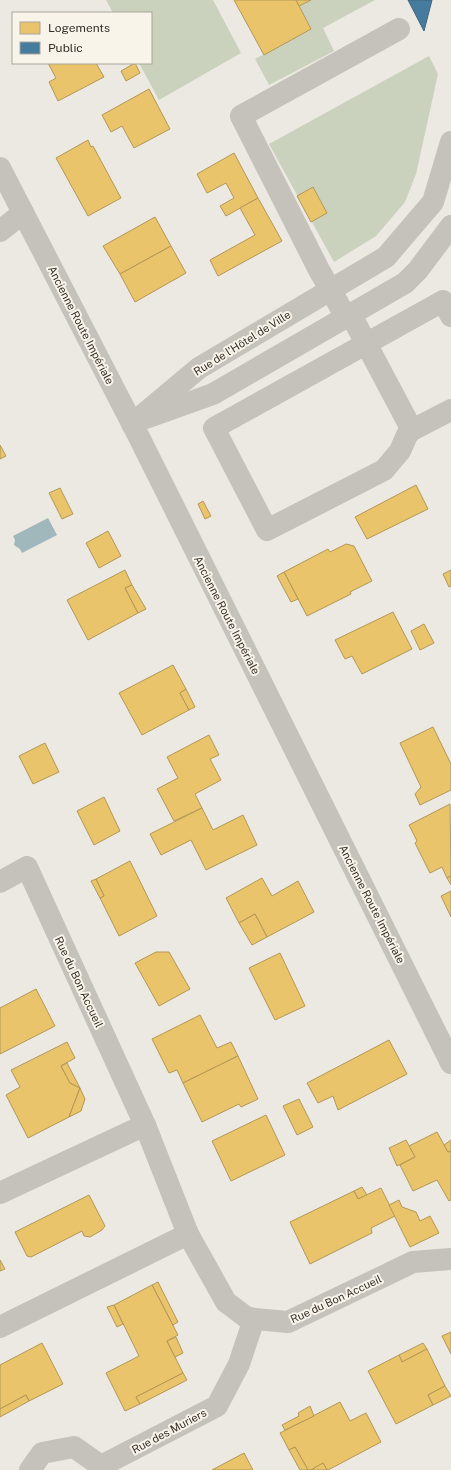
<svg xmlns="http://www.w3.org/2000/svg" width="451" height="1470" viewBox="0 0 451 1470" font-family="'Public Sans',sans-serif">
<rect width="100%" height="100%" fill="#ece9e2"/>
<g fill="#cad1bd">
<path d="M106,0H213L241,53L159,100L139,63H151V13H113Z"/>
<path d="M311,0H375L323,28L334,51L269,85L255,59L311,29L299,6Z"/>
<path d="M429,56L438,74L416,174L405,202L376,236L334,262L269,144Z"/>
</g>
<path fill="#a0b7bc" d="M48,518L57,535L22,553L20,549L14,545L15,540L13,536Z"/>
<g fill="#e9c46a" stroke="#b39756">
<path d="M234,0H296L311,29L264,55Z"/>
<path d="M296,0H311L299,6Z"/>
<path d="M48,63H96L104,77L58,101L49,82L56,78Z"/>
<path d="M135,63L140,73L126,81L121,71Z"/>
<path d="M149,89L170,129L134,148L122,126L111,132L102,115Z"/>
<path d="M88,140L91,147L93,146L121,198L88,216L56,158Z"/>
<path d="M234,153L258,198L226,216L220,206L234,198L226,183L207,193L197,174Z"/>
<path d="M313,187L327,213L311,222L297,196Z"/>
<path d="M258,198L282,241L218,276L210,260L255,235L240,208Z"/>
<path d="M155,217L171,246L120,274L103,246Z"/>
<path d="M171,246L186,273L135,302L120,274Z"/>
<path d="M0,445L6,456L0,459Z"/>
<path d="M416,485L428,509L367,539L355,517Z"/>
<path d="M60,488L73,514L62,519L49,493Z"/>
<path d="M203,501L211,516L205,519L198,504Z"/>
<path d="M108,531L121,556L99,568L86,543Z"/>
<path d="M346,544L354,546L372,581L350,592L351,594L307,616L284,572L328,549L330,552Z"/>
<path d="M125,570L132,585L125,588L138,613L88,640L67,600Z"/>
<path d="M451,570V586L449,587L443,574Z"/>
<path d="M284,572L298,599L291,602L277,576Z"/>
<path d="M132,585L146,609L138,613L125,588Z"/>
<path d="M393,612L412,649L362,674L352,656L345,659L335,640Z"/>
<path d="M424,624L434,643L420,650L411,631Z"/>
<path d="M173,665L186,689L180,693L189,710L142,735L119,693Z"/>
<path d="M186,689L195,707L189,710L180,693Z"/>
<path d="M433,727L451,764V790L420,805L415,794L421,787L400,743Z"/>
<path d="M209,735L219,755L210,759L221,780L195,794L202,808L174,821L157,789L178,778L167,757Z"/>
<path d="M45,743L59,772L33,784L19,756Z"/>
<path d="M104,797L120,831L94,845L77,811Z"/>
<path d="M450,804L451,876L447,878L442,867L430,873L415,843L417,841L409,825Z"/>
<path d="M202,808L213,830L243,815L257,845L206,870L191,840L161,855L150,834Z"/>
<path d="M130,861L157,916L119,936L100,898L104,896L96,879Z"/>
<path d="M451,876V885L447,878Z"/>
<path d="M262,878L272,896L298,881L314,912L267,937L255,914L239,923L226,898Z"/>
<path d="M96,879L104,896L100,898L91,881Z"/>
<path d="M451,891V917L441,896Z"/>
<path d="M255,914L267,937L252,945L239,923Z"/>
<path d="M156,952H169L190,989L159,1006L135,963Z"/>
<path d="M280,953L305,1006L275,1020L249,968Z"/>
<path d="M36,989L55,1026L0,1054V1008Z"/>
<path d="M200,1015L217,1048L231,1042L238,1056L183,1083L177,1070L169,1073L152,1039Z"/>
<path d="M389,1040L407,1074L338,1110L333,1096L318,1103L307,1083Z"/>
<path d="M67,1042L75,1058L61,1066L70,1083L80,1088L69,1117L28,1138L6,1095L20,1087L11,1070Z"/>
<path d="M238,1056L258,1099L241,1107L239,1104L202,1122L183,1083Z"/>
<path d="M67,1063L80,1088L70,1083L61,1066Z"/>
<path d="M80,1088L85,1099L81,1111L69,1117Z"/>
<path d="M299,1099L313,1127L297,1135L283,1106Z"/>
<path d="M266,1115L285,1155L231,1181L212,1141Z"/>
<path d="M437,1132L448,1152L451,1151V1200L449,1201L437,1180L413,1191L400,1165L415,1157L409,1146Z"/>
<path d="M406,1140L415,1157L397,1166L389,1148Z"/>
<path d="M451,1140V1151L448,1152L444,1145Z"/>
<path d="M362,1187L367,1195L358,1199L354,1191Z"/>
<path d="M381,1188L395,1216L371,1228L372,1233L310,1264L290,1222L354,1191L358,1199Z"/>
<path d="M89,1195L105,1226L102,1230L90,1237L84,1236L82,1231L31,1257L27,1256L15,1232Z"/>
<path d="M399,1200L402,1207L416,1212L420,1221L430,1216L439,1233L410,1247L389,1205Z"/>
<path d="M0,1260L5,1269L0,1271Z"/>
<path d="M158,1282L178,1322L173,1325L152,1285Z"/>
<path d="M152,1285L178,1335L167,1341L183,1373L136,1397L140,1404L125,1411L106,1373L139,1356L114,1305Z"/>
<path d="M114,1305L123,1324L117,1327L107,1307Z"/>
<path d="M451,1332V1354L442,1336Z"/>
<path d="M176,1337L183,1353L175,1357L167,1341Z"/>
<path d="M42,1343L63,1384L29,1401L26,1395L0,1409V1365Z"/>
<path d="M423,1343L427,1349L402,1362L399,1355Z"/>
<path d="M427,1349L445,1386L428,1395L433,1405L396,1424L368,1371L399,1355L402,1362Z"/>
<path d="M183,1373L187,1380L140,1404L136,1397Z"/>
<path d="M445,1386L451,1396L433,1405L428,1395Z"/>
<path d="M26,1395L29,1401L0,1417V1409Z"/>
<path d="M340,1402L350,1421L366,1413L381,1442L328,1470H327L323,1463L311,1470H308L295,1447L289,1450L280,1433Z"/>
<path d="M310,1406L314,1416L285,1430L282,1425L299,1416L298,1413Z"/>
<path d="M295,1447L308,1470H300L289,1450Z"/>
<path d="M244,1453L253,1470H212Z"/>
<path d="M323,1463L327,1470H311Z"/>
</g>
<path fill="#457b9d" stroke="#40647a" d="M408,0H432L424,31Z"/>
<g fill="none" stroke-linecap="round" stroke-linejoin="round">
<g stroke="#c5c1bb" stroke-width="22">
<path d="M0,168L139,437L451,1063"/>
<path d="M0,231L23,213"/>
<path d="M351,315L412,430"/>
<path d="M451,316L443,301L214,428L267,530L384,470L400,451L407,435L412,430L451,410"/>
<path d="M346,317L319,270L241,116L399,29"/>
<path d="M146,418L213,394L405,283L418,270L451,226"/>
<path d="M132,424L199,368L386,257L433,202L451,142"/>
<path d="M0,882L27,867L145,1125L188,1234L226,1302L246,1317L254,1319L288,1322L413,1262L451,1259"/>
<path d="M0,1193L145,1125"/>
<path d="M0,1327L188,1234"/>
<path d="M101,1466L217,1406L239,1364L254,1319"/>
<path d="M30,1470L42,1453L74,1447L101,1466L102,1470"/>
</g>
</g>
<g text-anchor="middle" dominant-baseline="central" stroke-width="4" stroke-linejoin="round" paint-order="stroke">
<g font-size="11" fill="#362f29" stroke="#f8f4ea">
<text transform="translate(81 325) rotate(63)">Ancienne Route Impériale</text>
<text transform="translate(242 343) rotate(-32)">Rue de l'Hôtel de Ville</text>
<text transform="translate(227 615) rotate(63)">Ancienne Route Impériale</text>
<text transform="translate(372 904) rotate(63)">Ancienne Route Impériale</text>
<text transform="translate(79 982) rotate(65)">Rue du Bon Accueil</text>
<text transform="translate(336 1299) rotate(-25)">Rue du Bon Accueil</text>
<text transform="translate(169 1431) rotate(-28)">Rue des Muriers</text>
</g>
</g>
<rect x="12" y="12" width="140" height="52" fill="#f8f4ea" stroke="#aaa59d"/>
<rect x="20" y="22" width="20" height="12" fill="#e9c46a" stroke="#aaa59d"/>
<text x="48" y="32" font-size="12" fill="#362f29">Logements</text>
<rect x="20" y="42" width="20" height="12" fill="#457b9d" stroke="#aaa59d"/>
<text x="48" y="52" font-size="12" fill="#362f29">Public</text>
</svg>
